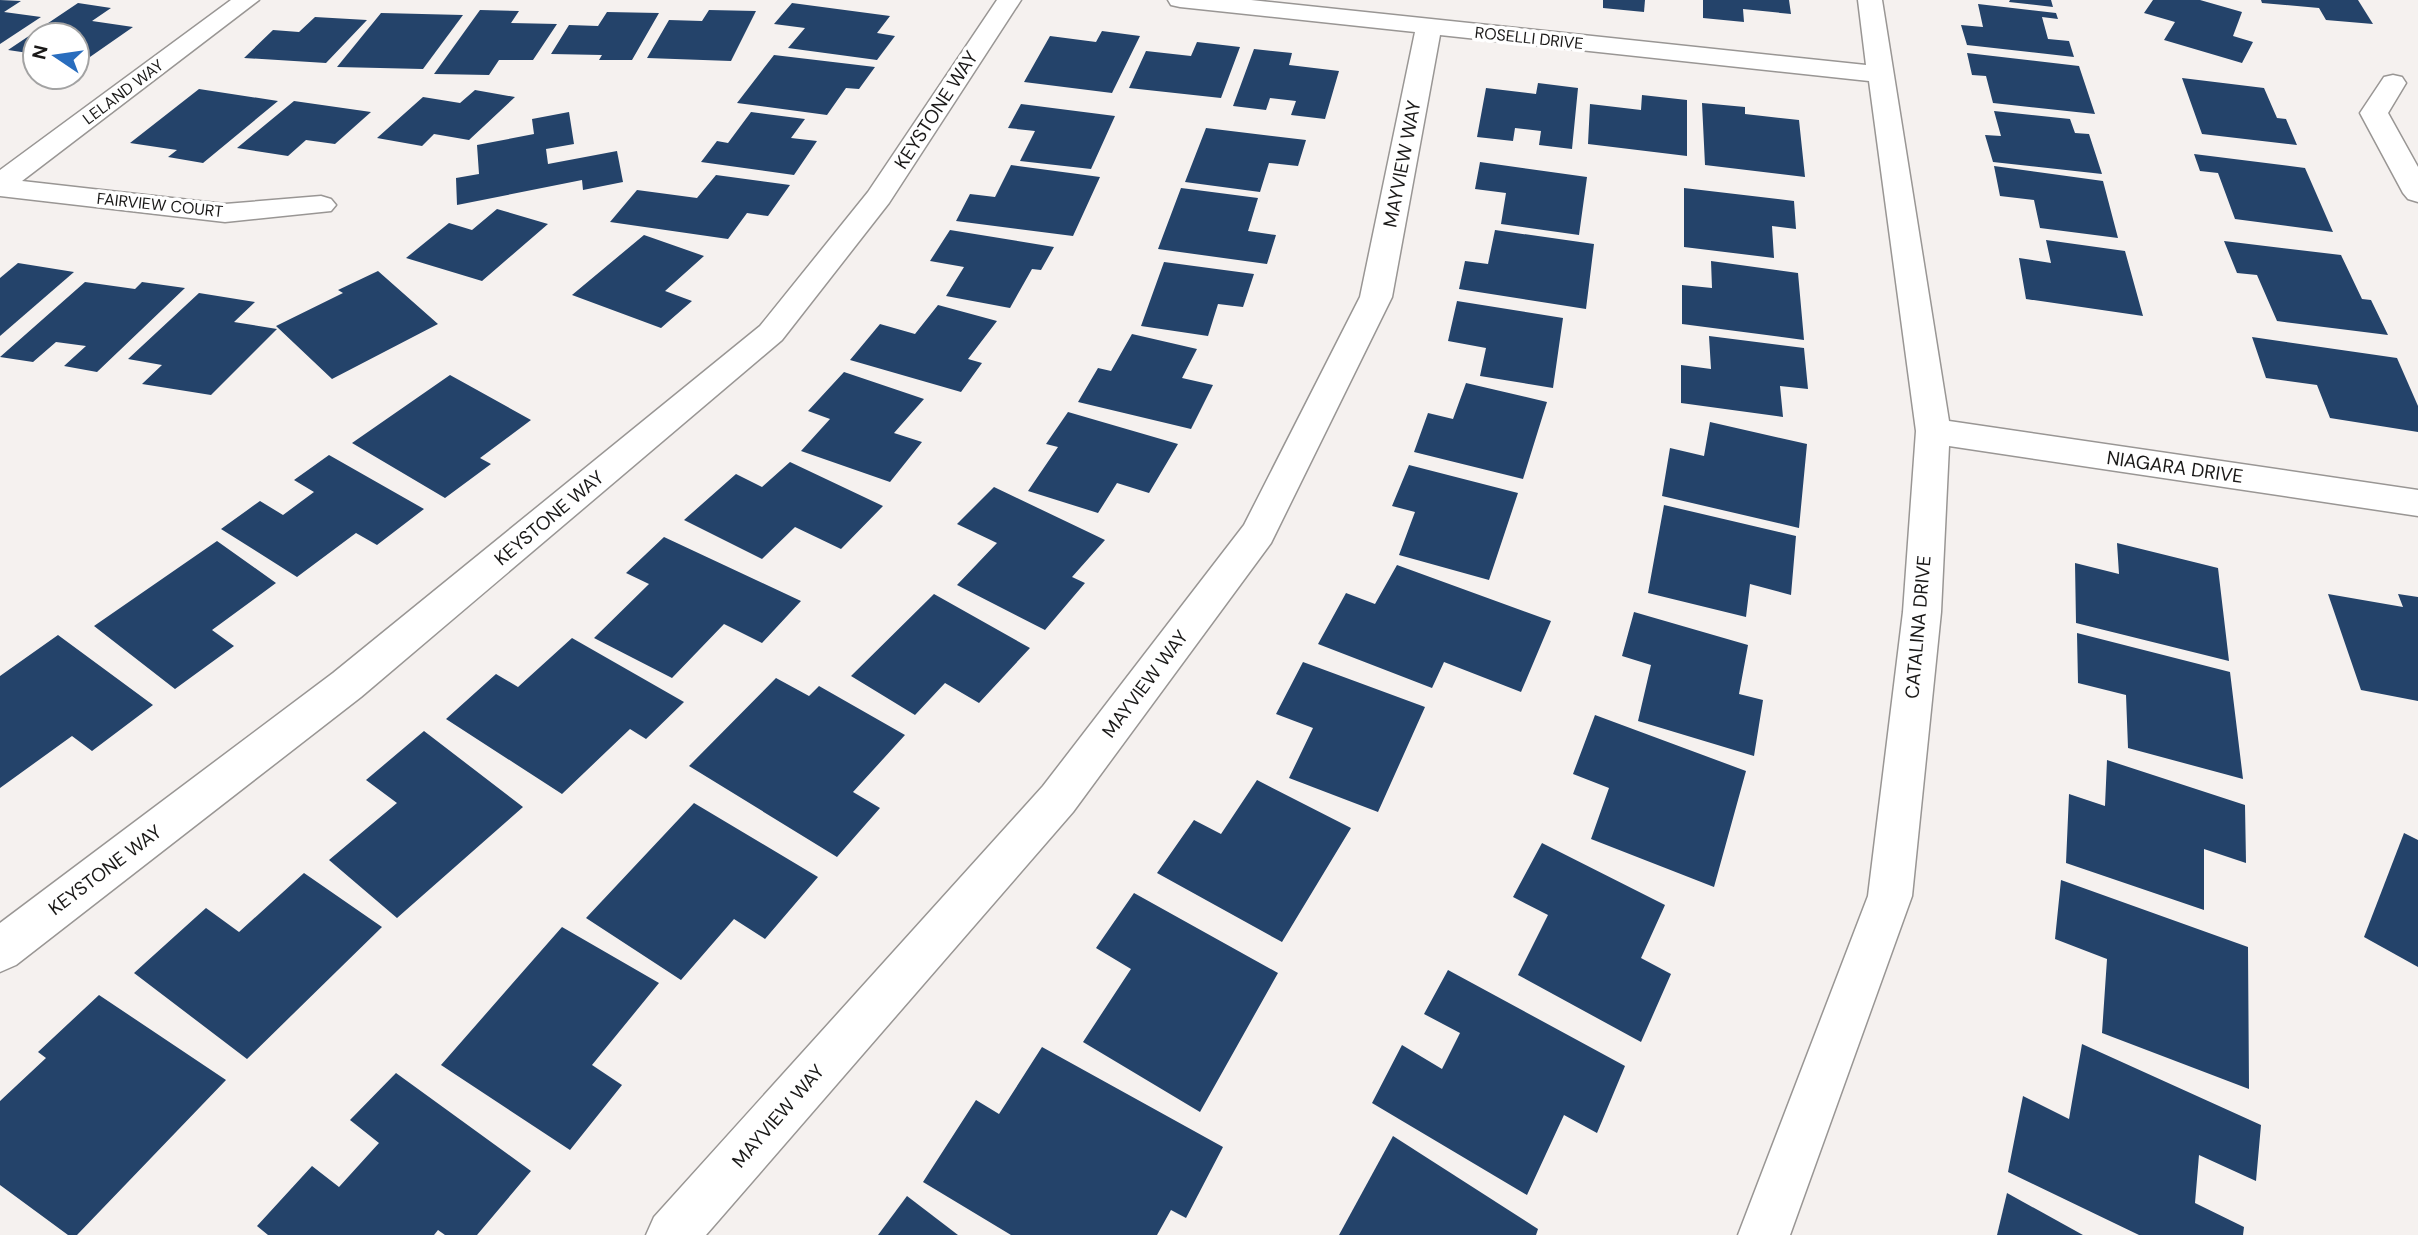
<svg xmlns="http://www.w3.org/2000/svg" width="2418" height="1235" viewBox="0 0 2418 1235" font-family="'DM Sans',sans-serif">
<rect width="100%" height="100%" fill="#f5f1ef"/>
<g fill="#24436a">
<path d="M0,0L21,1L4,12L41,17L0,44Z"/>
<path d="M1603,0H1645L1644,12L1603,8Z"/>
<path d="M1703,0H1789L1791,14L1743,9L1744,22L1703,18Z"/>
<path d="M2010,0H2051L2053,7L2009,2Z"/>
<path d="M2153,0H2200L2242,12L2233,36L2253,42L2242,63L2164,40L2175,22L2144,13Z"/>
<path d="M2261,0H2358L2373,24L2326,20L2319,8L2262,3Z"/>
<path d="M78,3L111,8L92,21L133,27L77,66V35H35V54L8,50Z"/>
<path d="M792,3L890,16L877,33L895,36L877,60L788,48L805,28L774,24Z"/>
<path d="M1978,4L2056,13L2058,19L2042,17L2048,39L2069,41L2074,57L1967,45L1961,25L1983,27Z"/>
<path d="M480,10L519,11L511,23L557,24L533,60H499L489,75L434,74Z"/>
<path d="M709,10L756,11L731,61L647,58L669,20L702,21Z"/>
<path d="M607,12L659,13L632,60H599L602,55L551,54L569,25L598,26Z"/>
<path d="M381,13L463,15L423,69L337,67Z"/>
<path d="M315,17L367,20L326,63L244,58L273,30L299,32Z"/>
<path d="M1102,31L1140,36L1112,93L1024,82L1050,36L1096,42Z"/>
<path d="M1197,42L1240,47L1221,98L1129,88L1146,51L1191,56Z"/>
<path d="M1254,49L1292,53L1289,65L1339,71L1325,119L1291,115L1296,101L1270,98L1266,110L1233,106Z"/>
<path d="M1967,53L2079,66L2095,114L1993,103L1986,76L1972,75Z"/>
<path d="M774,55L875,67L859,89L846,88L827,115L737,103Z"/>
<path d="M2182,78L2264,88L2277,118L2286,119L2297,145L2202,134Z"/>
<path d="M1538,83L1578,88L1572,149L1539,145L1541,131L1515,128L1513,141L1477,137L1486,88L1536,94Z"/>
<path d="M199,89L278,101L203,163L168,157L177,150L130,143Z"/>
<path d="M475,90L515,97L469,140L434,134L422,146L377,138L423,97L460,103Z"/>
<path d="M1642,95L1687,100V156L1588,144L1590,104L1641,110Z"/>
<path d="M294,101L371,112L335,144L306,140L288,156L237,148Z"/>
<path d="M1702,103L1745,107V114L1799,120L1805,177L1705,165Z"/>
<path d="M1021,104L1115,116L1091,169L1020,161L1035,131L1008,128Z"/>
<path d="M1994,111L2070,119L2075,133L2089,134L2102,174L1993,162L1985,135L2001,136Z"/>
<path d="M569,112L574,144L546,149L548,164L617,151L623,182L583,190L582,180L457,205L456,178L479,174L477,145L534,134L532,119Z"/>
<path d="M751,112L805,119L791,138L817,141L794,175L701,162L717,141L728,143Z"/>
<path d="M1206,128L1306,140L1298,166L1269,163L1260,192L1185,182Z"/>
<path d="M2194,154L2305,168L2333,232L2235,219L2218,173L2200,171Z"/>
<path d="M1480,162L1587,177L1579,235L1501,224L1506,193L1475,189Z"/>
<path d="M1011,165L1100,177L1073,236L956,221L970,194L995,197Z"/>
<path d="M1994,166L2103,181L2118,238L2040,228L2034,200L2000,196Z"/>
<path d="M716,175L790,185L768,216L747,213L728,239L610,222L637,190L697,198Z"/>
<path d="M1181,188L1258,198L1248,231L1276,235L1267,264L1158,249Z"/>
<path d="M1684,188L1794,201L1796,229L1772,226L1774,258L1684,247Z"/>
<path d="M497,209L548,224L482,281L406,258L449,223L472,230Z"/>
<path d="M950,230L1054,247L1041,270L1032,269L1010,308L946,296L964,267L930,261Z"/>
<path d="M1495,230L1594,244L1586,309L1459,289L1465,261L1488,264Z"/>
<path d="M644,235L704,256L665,291L692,301L661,328L572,295Z"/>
<path d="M2046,240L2125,251L2143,316L2026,299L2019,258L2051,263Z"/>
<path d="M2224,241L2341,255L2362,299L2371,300L2388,335L2277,321L2257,275L2237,273Z"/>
<path d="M1711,261L1798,273L1804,340L1682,324V285L1712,288Z"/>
<path d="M1164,262L1254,274L1243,307L1218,304L1208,336L1141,326Z"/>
<path d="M18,263L74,272L0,336V278Z"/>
<path d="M378,271L438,324L332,379L276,326L343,293L338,290Z"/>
<path d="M85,282L135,289L142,282L185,288L97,372L64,366L86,346L56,342L33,362L0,357Z"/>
<path d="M199,293L255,302L234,322L277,329L211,395L142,384L162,365L128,359Z"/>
<path d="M1457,301L1563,318L1553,388L1480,376L1486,348L1448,341Z"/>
<path d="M938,305L997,321L968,359L982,363L961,392L850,360L880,324L915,334Z"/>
<path d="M1132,334L1197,349L1182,378L1213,385L1191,429L1078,402L1098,368L1111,371Z"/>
<path d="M1709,336L1804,348L1808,389L1780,386L1783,417L1681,403V365L1711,369Z"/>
<path d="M2252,337L2397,358L2418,406V432L2330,418L2317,385L2266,378Z"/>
<path d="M844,372L924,399L894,433L922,442L890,482L801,451L830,419L808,411Z"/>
<path d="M450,375L531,420L480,458L491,464L445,498L352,443Z"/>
<path d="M1466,383L1547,402L1523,479L1414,452L1428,413L1453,419Z"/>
<path d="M1068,412L1178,444L1149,493L1117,483L1098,513L1028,491L1058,447L1046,444Z"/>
<path d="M1710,422L1807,444L1799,528L1662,496L1670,448L1704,456Z"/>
<path d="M329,455L424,509L377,545L356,533L297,577L221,529L260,501L283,515L314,492L294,480Z"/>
<path d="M790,462L883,506L841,549L795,527L762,559L684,520L736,474L762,487Z"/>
<path d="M1409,465L1518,493L1489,580L1399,555L1415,512L1392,506Z"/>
<path d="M994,487L1105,540L1072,577L1085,583L1045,630L957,585L997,543L957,524Z"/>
<path d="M1664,505L1796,536L1791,595L1750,584L1746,617L1648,593Z"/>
<path d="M664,537L801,601L762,643L724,624L672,678L594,638L649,584L626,573Z"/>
<path d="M217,541L276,583L212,630L234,646L175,689L94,626Z"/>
<path d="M2117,543L2218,568L2229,661L2076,623L2075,563L2119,574Z"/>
<path d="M1397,565L1551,621L1521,692L1444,662L1432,688L1318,644L1346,593L1375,604Z"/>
<path d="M934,594L1030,648L979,703L945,683L915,715L851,676Z"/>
<path d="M2328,594L2403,607L2398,594L2418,597V701L2361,690Z"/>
<path d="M1634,612L1748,645L1739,694L1763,700L1754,756L1638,721L1651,665L1622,656Z"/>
<path d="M2077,633L2230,672L2243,779L2128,748L2126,695L2078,683Z"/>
<path d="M58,635L153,705L92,751L72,736L0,788V676Z"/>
<path d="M572,638L684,702L646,739L630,729L562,794L446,719L496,674L518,687Z"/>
<path d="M1303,662L1425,707L1378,812L1289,778L1313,728L1276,714Z"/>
<path d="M776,678L809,696L819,686L905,735L853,792L880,808L837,857L689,766Z"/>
<path d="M1595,715L1746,771L1714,887L1591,839L1609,788L1573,774Z"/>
<path d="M424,731L523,807L397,918L329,860L397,803L366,780Z"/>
<path d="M2107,760L2245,805L2246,863L2204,849V910L2066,863L2069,794L2105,806Z"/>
<path d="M1257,780L1351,828L1282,942L1157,873L1194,820L1221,834Z"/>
<path d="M694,803L818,877L765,939L734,919L681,980L586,918Z"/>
<path d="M2404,833L2418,840V967L2364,937Z"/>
<path d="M1542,843L1665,905L1641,958L1671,974L1641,1042L1518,975L1548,915L1513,897Z"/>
<path d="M304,873L382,927L247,1059L134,973L206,908L239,932Z"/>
<path d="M2061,880L2248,947L2249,1089L2102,1033L2107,959L2055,939Z"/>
<path d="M1134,893L1278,973L1200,1112L1083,1042L1131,969L1096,948Z"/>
<path d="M562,927L659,983L592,1065L622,1085L570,1150L441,1065Z"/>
<path d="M1448,970L1625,1066L1597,1133L1564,1115L1527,1195L1372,1103L1402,1045L1442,1069L1460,1033L1424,1014Z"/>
<path d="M99,995L226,1080L77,1235H68L0,1185V1101L46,1058L38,1052Z"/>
<path d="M2082,1044L2261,1125L2256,1181L2199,1155L2195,1203L2244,1227L2243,1235H2139L2008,1172L2023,1096L2069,1119Z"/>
<path d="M1042,1047L1223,1147L1186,1218L1171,1210L1157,1235H1011L923,1182L976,1100L999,1114Z"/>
<path d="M396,1073L531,1171L477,1235H445L438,1230L434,1235H268L257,1226L312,1166L339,1187L379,1143L350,1120Z"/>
<path d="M1393,1136L1538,1229L1536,1235H1339Z"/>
<path d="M2007,1193L2083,1235H1997Z"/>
<path d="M907,1196L958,1235H878Z"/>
</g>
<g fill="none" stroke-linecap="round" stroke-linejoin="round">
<g stroke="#999694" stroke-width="3">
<g id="minor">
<path d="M231,0H259L22,181L225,204L321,196L331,199L336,205L331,211L225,222L0,196V170Z"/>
<path d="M997,0H1021L889,203L782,340L361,697L16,965L0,972V923L333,673L760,326L868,192Z"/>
<path d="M1168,0H1251L1866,65L1858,0H1882L1949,421L2418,490V516L1949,446L1941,612L1912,896L1790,1235H1738L1868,896L1903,612L1916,431L1869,81L1440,35L1392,297L1271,543L1073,812L706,1235H646L654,1217L1043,786L1244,525L1360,297L1415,32L1180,7L1171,5Z"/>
<path d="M2393,75L2402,77L2406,83L2388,113L2418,167V202L2408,199L2403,193L2360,113L2384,77Z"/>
</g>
</g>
<use href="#minor" fill="#fff" fill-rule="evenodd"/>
</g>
<g text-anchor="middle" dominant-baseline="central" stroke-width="7" stroke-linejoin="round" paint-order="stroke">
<g font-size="16" fill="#1a1918" stroke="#fff">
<text transform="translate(1529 38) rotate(6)">ROSELLI DRIVE</text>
<text transform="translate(123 92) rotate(-37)">LELAND WAY</text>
<text transform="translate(160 205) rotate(6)">FAIRVIEW COURT</text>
</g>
<g font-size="19" fill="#1a1918" stroke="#fff">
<text transform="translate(936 110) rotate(-57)">KEYSTONE WAY</text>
<text transform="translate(1402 164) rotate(-79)">MAYVIEW WAY</text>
<text transform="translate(2175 467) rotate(8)">NIAGARA DRIVE</text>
<text transform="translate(549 518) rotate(-40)">KEYSTONE WAY</text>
<text transform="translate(1918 627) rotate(-85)">CATALINA DRIVE</text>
<text transform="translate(1145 684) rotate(-53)">MAYVIEW WAY</text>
<text transform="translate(105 870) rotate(-37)">KEYSTONE WAY</text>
<text transform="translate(778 1116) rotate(-49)">MAYVIEW WAY</text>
</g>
</g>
<g transform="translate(56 56) rotate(283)"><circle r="33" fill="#ffffff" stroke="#a3a3a3" stroke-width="2"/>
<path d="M0-5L12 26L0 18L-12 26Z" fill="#296dbe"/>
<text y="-10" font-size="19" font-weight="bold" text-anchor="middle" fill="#1a1918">N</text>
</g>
</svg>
